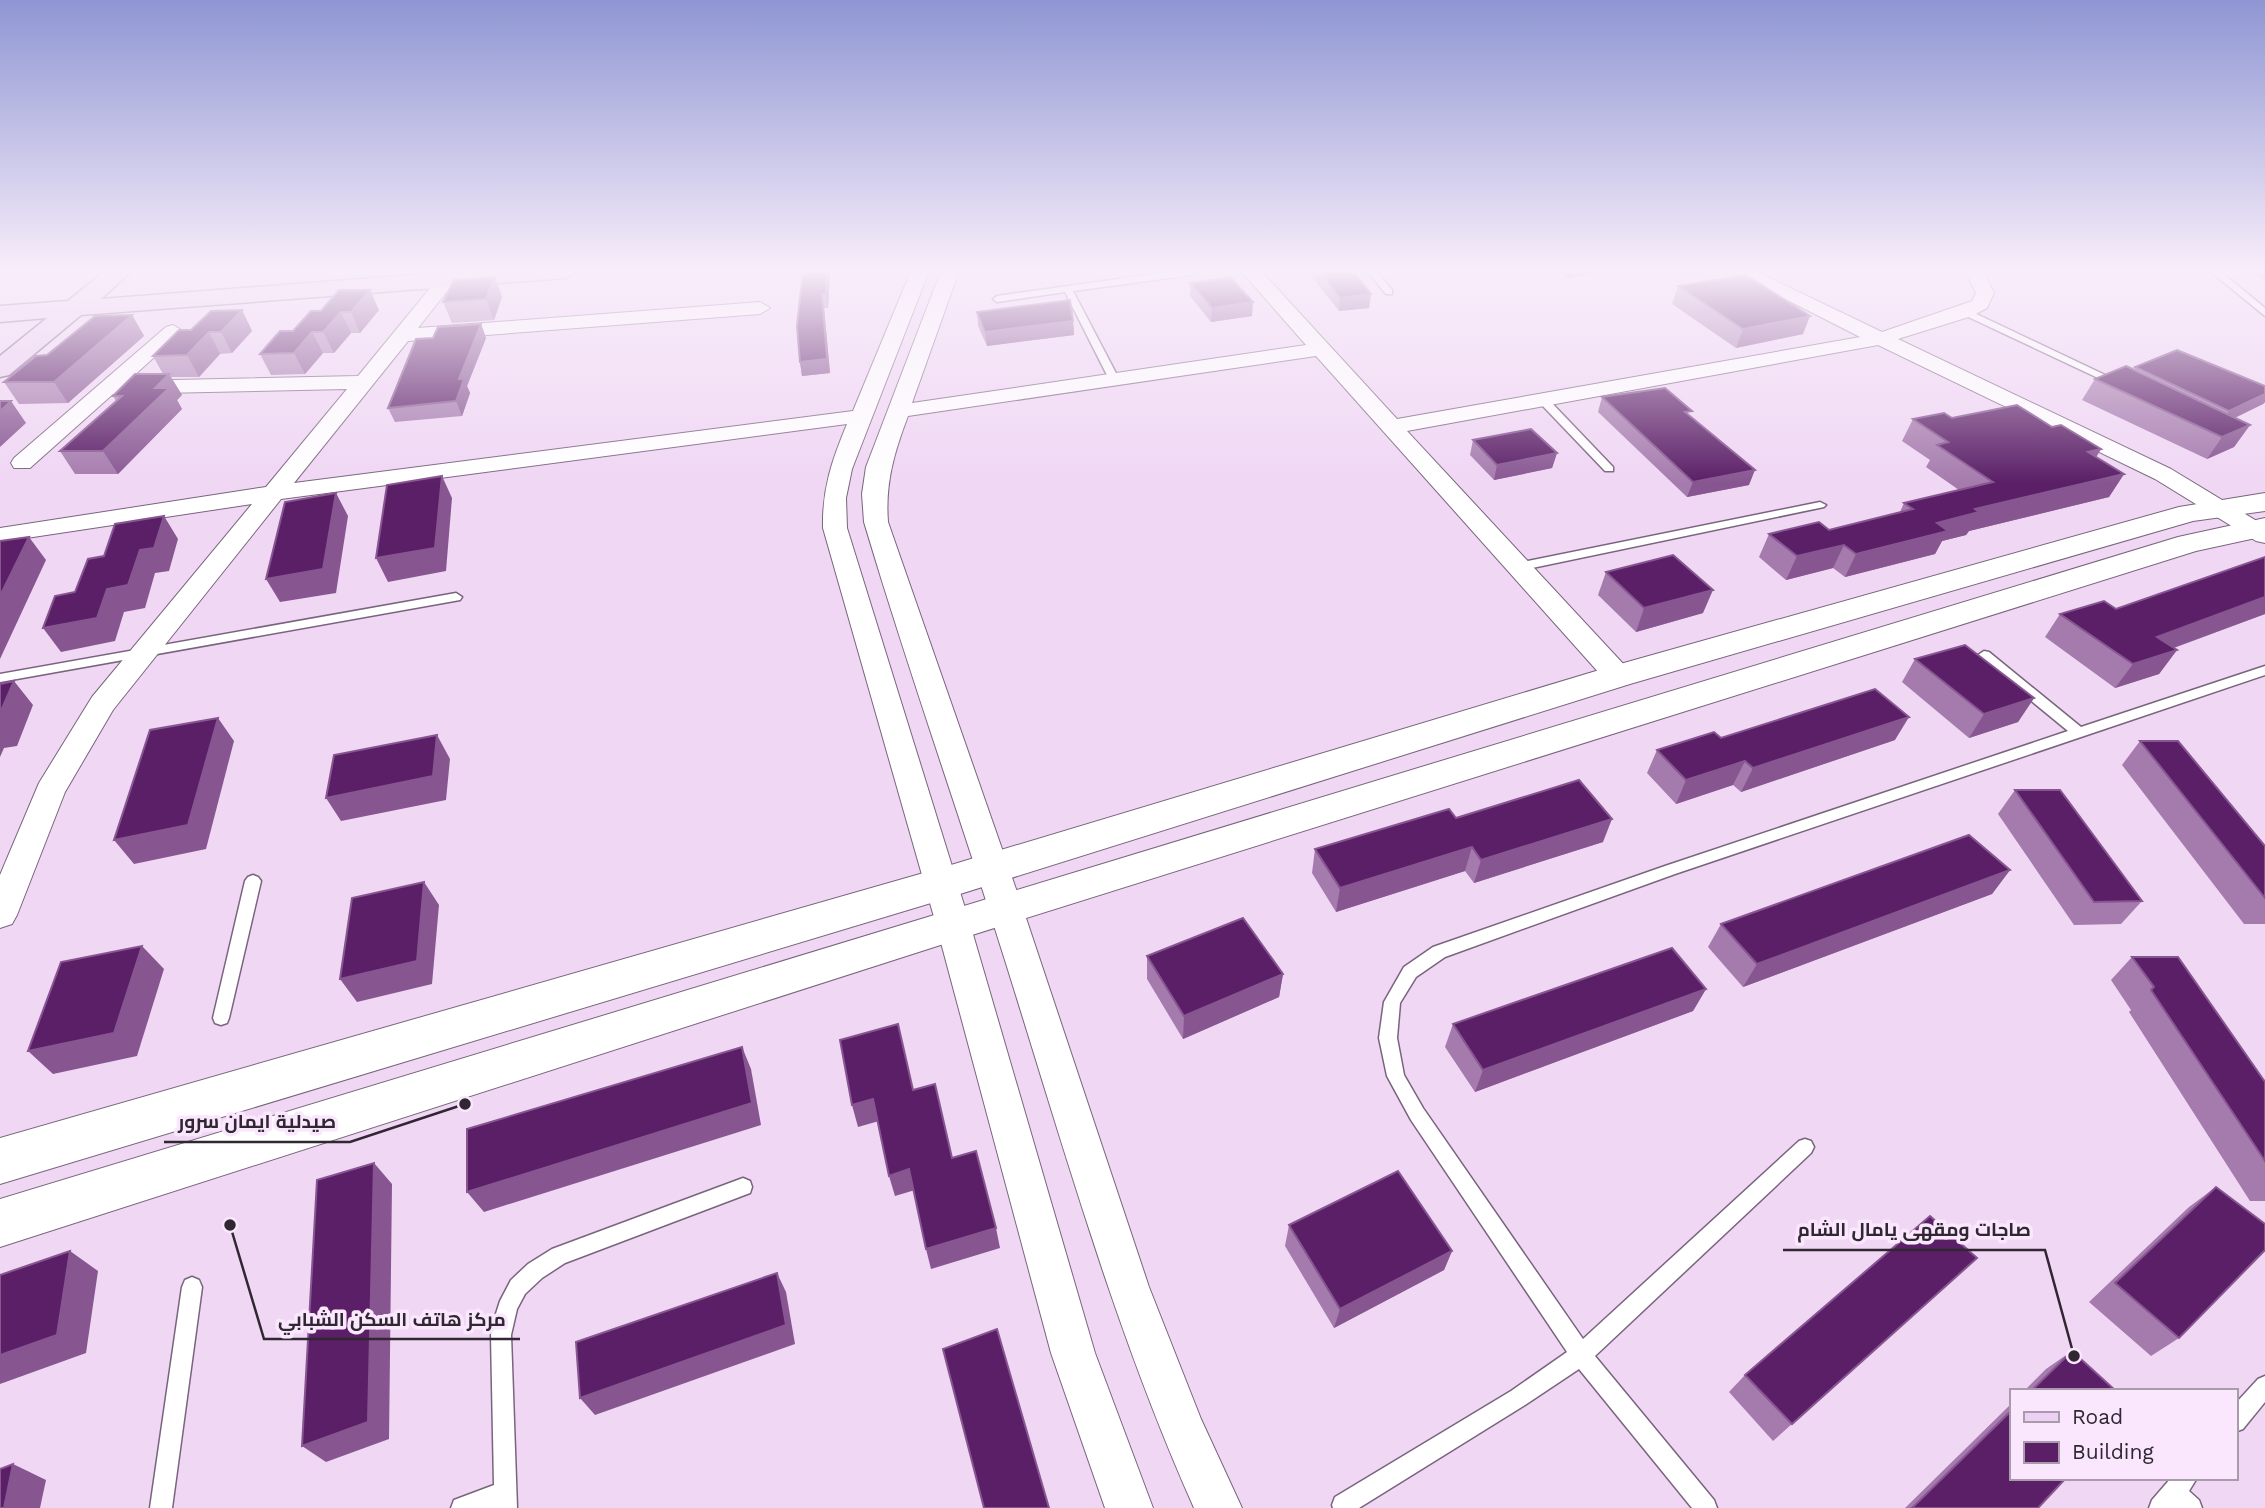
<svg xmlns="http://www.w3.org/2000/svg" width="2265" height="1508" viewBox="0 0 2265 1508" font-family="'Work Sans',Cairo,sans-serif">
<rect width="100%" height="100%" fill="#f0d7f4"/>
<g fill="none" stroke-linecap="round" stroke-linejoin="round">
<g stroke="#79647d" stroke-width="3">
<g id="service">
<path d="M1176,271L1195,272L1191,275L1073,291L1119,379L1114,382L1109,379L1065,292L997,302L993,299L997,296Z"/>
<path d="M1367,271H1376L1392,290V294H1386Z"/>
<path d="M2210,271H2220L2265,308V316Z"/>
<path d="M1962,310H1968L2122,383L2113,385L1962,314Z"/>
<path d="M1543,397L1547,398L1613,467V471H1605L1539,402V398Z"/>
<path d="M1820,502L1826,505L1824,507L1518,571L1512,567L1518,563Z"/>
<path d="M456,593L462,597L460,600L0,682V674Z"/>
<path d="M1984,651L1989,652L2081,727L2265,666V675L1675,874L1445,957L1416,977L1400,1003L1397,1038L1404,1075L1423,1108L1583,1339L1799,1141L1805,1139L1811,1141L1814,1147L1811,1153L1595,1356L1714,1500L1717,1508H1692L1579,1369L1525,1405L1359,1508H1333L1332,1505L1335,1497L1511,1391L1567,1352L1411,1120L1387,1076L1379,1038L1384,1002L1404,967L1433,947L1665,866L2068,731L1979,658L1978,655Z"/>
<path d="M253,875L258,877L261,881L229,1018L227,1023L221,1025L215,1023L213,1018L245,881L248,877Z"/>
<path d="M743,1178L750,1181L752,1187L750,1193L565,1263L542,1278L525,1294L517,1309L511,1335L517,1508H451L454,1500L494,1485L491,1335L494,1320L500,1301L511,1280L528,1264L552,1249Z"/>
<path d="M192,1277L199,1280L202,1287L172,1508H150L182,1287L185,1280Z"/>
<path d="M2265,1376V1402L2243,1429L2235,1432V1404L2258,1379Z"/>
<path d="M2171,1478H2197L2189,1491L2199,1500L2202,1508H2149L2152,1500Z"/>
</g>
</g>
<g stroke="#79647d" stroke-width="2">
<g id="minor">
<path d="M911,271H929L852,469L846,498L847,528L970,924L1095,1353L1153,1508H1105L1051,1353L936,924L823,528C822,489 832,460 847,424L281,499L113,710L65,792L17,915L12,924L0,928V875L39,783L92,697L252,504L0,542V528L266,487L347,389L113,394L30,468H14L11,463L14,458L166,327L173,325L183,331L128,381L358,376L440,276L447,274L456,280L418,328L760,302L770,308L760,314L408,341L294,483L853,411Z"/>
<path d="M941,271H959L912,403L1306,345L1241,271H1261L1397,419L1860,337L1730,271H1755L1882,332L1972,301L1976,293L1965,271H1983L1994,293L1987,308L1972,316L1898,339L2171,469L2265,526V543L2256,541L2155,479L1878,345L1407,431L1628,669L1632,676L1628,683L1618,685L1608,683L1316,356L908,416C894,453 885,483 888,522L1023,909L1149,1287L1201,1419L1242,1508H1194C1114,1329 1062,1141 1003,954C958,810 907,667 864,522L862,494L866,467Z"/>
</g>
</g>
<g stroke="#79647d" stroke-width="2">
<g id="tertiary">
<path d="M2265,493V511L2193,521L1630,684L941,900L0,1184V1138L941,868L1606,668L2179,507Z"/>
<path d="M2265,518V536L2196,551L953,941L0,1247V1199L2178,537Z"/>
</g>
</g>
<g stroke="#79647d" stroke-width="3">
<path id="secondary" d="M105,271H132L101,299L465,271H578L566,278L81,315L9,375L0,377V356L47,318L0,322V306L68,301Z"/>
</g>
<use href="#service" fill="#fff" fill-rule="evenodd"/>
<use href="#minor" fill="#fff" fill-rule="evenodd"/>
<use href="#tertiary" fill="#fff" fill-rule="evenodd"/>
<use href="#secondary" fill="#ecd1f2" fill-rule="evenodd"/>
</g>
<g fill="#a57bad">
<path d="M830,271L828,308H824L830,373L802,376L800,362Z"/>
<path d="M1313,271H1353L1371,294L1369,308L1339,311L1312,277Z"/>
<path d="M1560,271H1610L1567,278Z"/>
<path d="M2252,271H2265V281Z"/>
<path d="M495,277L502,297L494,320L452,323L443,302Z"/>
<path d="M1190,283L1252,316L1211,322L1190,296Z"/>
<path d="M1678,286L1803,334L1736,348L1672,304Z"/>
<path d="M242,310L252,331L232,353L220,354L199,377H171L182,395L177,400L182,409L118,474H75L60,451L116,401L113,396L163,374L153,356Z"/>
<path d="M379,310L360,333H351L334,353H323L305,374L271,375L260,354L293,331L311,311Z"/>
<path d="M977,312L1073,321L1074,335L987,346L978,326Z"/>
<path d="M132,315L144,336L68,403L19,404L4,382L47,355Z"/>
<path d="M481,324L486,338L467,386L470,393L462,416L395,422L388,408L433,338Z"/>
<path d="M2135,367L2265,386V402L2263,404L2235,418L2250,425L2234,447L2207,459L2082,400L2095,379L2134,370Z"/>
<path d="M1602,397L1690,416L1749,485L1687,497L1598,412Z"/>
<path d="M1952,418L2052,427L2101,449L2096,457L2124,474L2109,497L1969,531L1966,535L1942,541L1935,554L1845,577L1833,568L1786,580L1759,557L1769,534L1829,530L1900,512L1904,503L1959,490L1926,467L1930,460L1902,441L1913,419Z"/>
<path d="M1473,440L1557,453L1552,468L1494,480L1470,455Z"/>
<path d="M1606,572L1703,613L1636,632L1598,595Z"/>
<path d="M2060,614H2265L2174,648L2177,650L2159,674L2115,688L2045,637Z"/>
<path d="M1915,659L2034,698L2018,722L1969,738L1902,682Z"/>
<path d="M1721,738L1895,740L1741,792L1733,785L1676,804L1647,773L1657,750Z"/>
<path d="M2140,741L2265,846V924H2244L2122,765Z"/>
<path d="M2015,790L2142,901L2121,924L2074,925L1998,814Z"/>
<path d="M1456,818L1603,842L1474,883L1465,871L1336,912L1312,873L1315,849Z"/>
<path d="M2010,870L1992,894L1743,987L1708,947L1721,924Z"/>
<path d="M1147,956L1283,974L1279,997L1183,1039L1147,979Z"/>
<path d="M2132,957L2265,1082V1201H2250L2129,1012L2131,1010L2111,980Z"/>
<path d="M1706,989L1693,1011L1475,1092L1445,1047L1453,1024Z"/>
<path d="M2216,1187L2179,1338L2151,1356L2089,1302L2189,1207Z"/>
<path d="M1289,1225L1452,1251L1444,1270L1334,1328L1285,1246Z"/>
<path d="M1977,1258L1773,1441L1729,1392L1745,1375Z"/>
<path d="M2072,1351L2116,1391H2024L2046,1369Z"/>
<path d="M2011,1404V1478L2038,1508H1905Z"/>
</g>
<g fill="#875691">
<path d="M827,271H830L828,308L826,294Z"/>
<path d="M1569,271H1610L1567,278Z"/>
<path d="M495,277L502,297L494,320L486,299Z"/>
<path d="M370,290L379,310L360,333L351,312Z"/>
<path d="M822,294L824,308L830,373L802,376L800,362Z"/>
<path d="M1371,294L1369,308L1339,311L1340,298Z"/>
<path d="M1253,302L1252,316L1211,322L1212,308Z"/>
<path d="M242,310L252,331L232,353L221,332Z"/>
<path d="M341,312L351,333L334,353L323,332Z"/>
<path d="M132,315L144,336L68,403L54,382Z"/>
<path d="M1810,316L1803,334L1736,348L1743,329Z"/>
<path d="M1073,321L1074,335L987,346L985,332Z"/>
<path d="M481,324L486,338L467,386L470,393L462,416L456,401L459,379Z"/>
<path d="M209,332L220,354L199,377L187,355Z"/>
<path d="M312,332L323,353L305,374L294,353Z"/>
<path d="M169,374L182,395L177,400L182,409L118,474L103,451L155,388Z"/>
<path d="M2265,394V402L2263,404L2219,425L2229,411Z"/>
<path d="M11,401L26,423L0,447V411Z"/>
<path d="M2250,425L2234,447L2207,459L2222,437Z"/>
<path d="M2101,449L2087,472L2088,452Z"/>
<path d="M1557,453L1552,468L1494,480L1497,465Z"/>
<path d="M1755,470L1749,485L1687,497L1693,482Z"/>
<path d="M2124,474L2109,497L1969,531L1966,535L1942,541L1935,554L1845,577L1856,554L1937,523L1975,509Z"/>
<path d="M442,476L452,498L446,571L388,582L376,558Z"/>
<path d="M336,493L348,516L336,593L280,602L266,579Z"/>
<path d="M164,516L178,539L169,571L155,573L145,608L124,612L115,641L61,652L43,628L107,589L140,550Z"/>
<path d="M29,537L46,560L0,659V596Z"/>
<path d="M1844,545L1833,568L1786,580L1797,556Z"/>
<path d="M1713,590L1703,613L1636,632L1644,608Z"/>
<path d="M2265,597V614L2140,660L2157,637Z"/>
<path d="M2177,650L2159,674L2115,688L2133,664Z"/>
<path d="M14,681L33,705L17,746L4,748L0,757V713Z"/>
<path d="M2034,698L2018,722L1969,738L1984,714Z"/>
<path d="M1909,717L1895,740L1741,792L1753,768Z"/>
<path d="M218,718L234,741L206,849L134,864L114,840Z"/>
<path d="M437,735L450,759L446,800L341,821L326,798Z"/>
<path d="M1745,761L1733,785L1676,804L1686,780Z"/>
<path d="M1612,819L1603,842L1474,883L1481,860Z"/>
<path d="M1472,847L1465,871L1336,912L1340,888Z"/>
<path d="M2010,870L1992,894L1743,987L1757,964Z"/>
<path d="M424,882L439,905L432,984L357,1002L340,979Z"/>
<path d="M142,946L164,969L137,1056L53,1074L28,1051Z"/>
<path d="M1283,974L1279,997L1183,1039L1184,1016Z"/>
<path d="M1706,989L1693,1011L1475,1092L1483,1070Z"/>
<path d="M742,1047L751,1069L761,1125L484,1212L467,1192Z"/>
<path d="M873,1099L879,1121L858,1127L852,1105Z"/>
<path d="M374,1163L392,1184L389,1439L326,1462L302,1446Z"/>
<path d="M909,1169L915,1190L895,1196L889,1176Z"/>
<path d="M996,1228L1000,1248L931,1269L926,1249Z"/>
<path d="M70,1251L98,1271L86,1353L0,1384V1355Z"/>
<path d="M1452,1251L1444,1270L1334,1328L1340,1309Z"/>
<path d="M777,1273L786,1292L795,1344L595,1415L580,1398Z"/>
<path d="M13,1464L46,1480L40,1508H4Z"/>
</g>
<g fill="#5a1f66" stroke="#875691" stroke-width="2">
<path d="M803,271H827L826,294H822L827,359L800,362L797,326Z"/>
<path d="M1320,271H1353L1371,294L1340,298Z"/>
<path d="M1746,275L1810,316L1743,329L1678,286Z"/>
<path d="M495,277L486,299L443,302L454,280Z"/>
<path d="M1230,277L1253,302L1212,308L1190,283Z"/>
<path d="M339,290H370L351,312H341L323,332H312L294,353L260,354L280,331H293L311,311H321Z"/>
<path d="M1070,300L1073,321L985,332L977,312Z"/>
<path d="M242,310L221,332H209L187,355L153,356L179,330H191L211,311Z"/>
<path d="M132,315L54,382H4L36,356L47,355L95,316Z"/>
<path d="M481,324L459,379H464L456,401L388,408L416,339L433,338L438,327Z"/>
<path d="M2177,350L2265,386V394L2229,411L2135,367Z"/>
<path d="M2126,366L2250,425L2222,437L2095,379Z"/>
<path d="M135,374H169L155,388H169L103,451H60L122,396H113Z"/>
<path d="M1665,388L1692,411L1685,412L1755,470L1693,482L1602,397Z"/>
<path d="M0,401H11L0,411Z"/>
<path d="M2017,405L2052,427L2061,425L2101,449L2088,452L2124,474L1975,509L1979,512L1937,523L1948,531L1856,554L1844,545L1797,556L1769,534L1819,522L1829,530L1913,509L1904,503L1993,482L1937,445L1948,442L1913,419L1944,413L1952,418Z"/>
<path d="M1531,429L1557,453L1497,465L1473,440Z"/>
<path d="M442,476L435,548L376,558L387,485Z"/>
<path d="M336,493L323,569L266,579L285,502Z"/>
<path d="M164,516L154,548L140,550L128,585L107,589L97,618L43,628L55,596L75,592L88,559L104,556L115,524Z"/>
<path d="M29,537L0,596V541Z"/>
<path d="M1673,555L1713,590L1644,608L1606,572Z"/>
<path d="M2265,557V597L2157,637L2177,650L2133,664L2060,614L2104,601L2116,609Z"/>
<path d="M1965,645L2034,698L1984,714L1915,659Z"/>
<path d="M14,681L0,713V684Z"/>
<path d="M1875,689L1909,717L1753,768L1745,761L1686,780L1657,750L1714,732L1721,738Z"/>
<path d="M218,718L188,825L114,840L150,730Z"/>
<path d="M437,735L433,776L326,798L334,755Z"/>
<path d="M2140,741H2178L2265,846V898Z"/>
<path d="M1579,780L1612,819L1481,860L1472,847L1340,888L1315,849L1449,809L1456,818Z"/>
<path d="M2015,790H2060L2142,901L2094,902Z"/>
<path d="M1969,835L2010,870L1757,964L1721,924Z"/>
<path d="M424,882L417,961L340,979L352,898Z"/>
<path d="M1243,918L1283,974L1184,1016L1147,956Z"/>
<path d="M142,946L114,1033L28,1051L61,962Z"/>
<path d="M1672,948L1706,989L1483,1070L1453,1024Z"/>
<path d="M2132,957H2178L2265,1082V1161L2151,990L2154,987Z"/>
<path d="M898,1024L913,1090L935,1084L952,1158L976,1151L996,1228L926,1249L909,1169L889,1176L873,1099L852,1105L840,1040Z"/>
<path d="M742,1047L752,1103L467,1192V1129Z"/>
<path d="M374,1163L368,1422L302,1446L317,1180Z"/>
<path d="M1398,1171L1452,1251L1340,1309L1289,1225Z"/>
<path d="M2216,1187L2265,1224V1250L2179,1338L2115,1283Z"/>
<path d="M1930,1216L1977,1258L1792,1424L1745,1375Z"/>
<path d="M70,1251L57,1335L0,1355V1275Z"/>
<path d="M777,1273L786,1325L580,1398L576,1342Z"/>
<path d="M997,1329L1049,1508H984L943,1349Z"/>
<path d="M2072,1351L2116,1391H2031Z"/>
<path d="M2011,1411V1478H2066L2038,1508H1912Z"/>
<path d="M13,1464L4,1508H0V1469Z"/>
</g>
<linearGradient id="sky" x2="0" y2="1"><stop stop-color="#8e96d3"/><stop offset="0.56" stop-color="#f8edfa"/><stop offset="1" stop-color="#f8edfa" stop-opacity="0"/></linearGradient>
<rect width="2265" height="483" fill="url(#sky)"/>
<path fill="none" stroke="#302732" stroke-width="2.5" d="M465 1104L350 1142H164M2074 1356L2045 1250H1783M230 1225L264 1339H520"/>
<g fill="#302732" stroke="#fae7fe" stroke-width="2.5">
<circle cx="465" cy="1104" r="7"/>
<circle cx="2074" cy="1356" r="7"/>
<circle cx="230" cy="1225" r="7"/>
</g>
<g font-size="19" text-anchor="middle" font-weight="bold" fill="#302732" stroke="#fae7fe" stroke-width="7" stroke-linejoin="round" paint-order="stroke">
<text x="257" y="1128">صيدلية ايمان سرور</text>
<text x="1914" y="1236">صاجات ومقهى يامال الشام</text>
<text x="392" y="1326">مركز هاتف السكن الشبابي</text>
</g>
<rect x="2010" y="1389" width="228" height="91" fill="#fae7fe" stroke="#a99aac" stroke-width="2"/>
<rect x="2024" y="1412" width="35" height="10" fill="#ecd1f2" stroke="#a99aac" stroke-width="2"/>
<text x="2072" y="1424" font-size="21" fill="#302732">Road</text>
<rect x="2024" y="1442" width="35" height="21" fill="#5a1f66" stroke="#a99aac" stroke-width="2"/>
<text x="2072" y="1459" font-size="21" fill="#302732">Building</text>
</svg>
